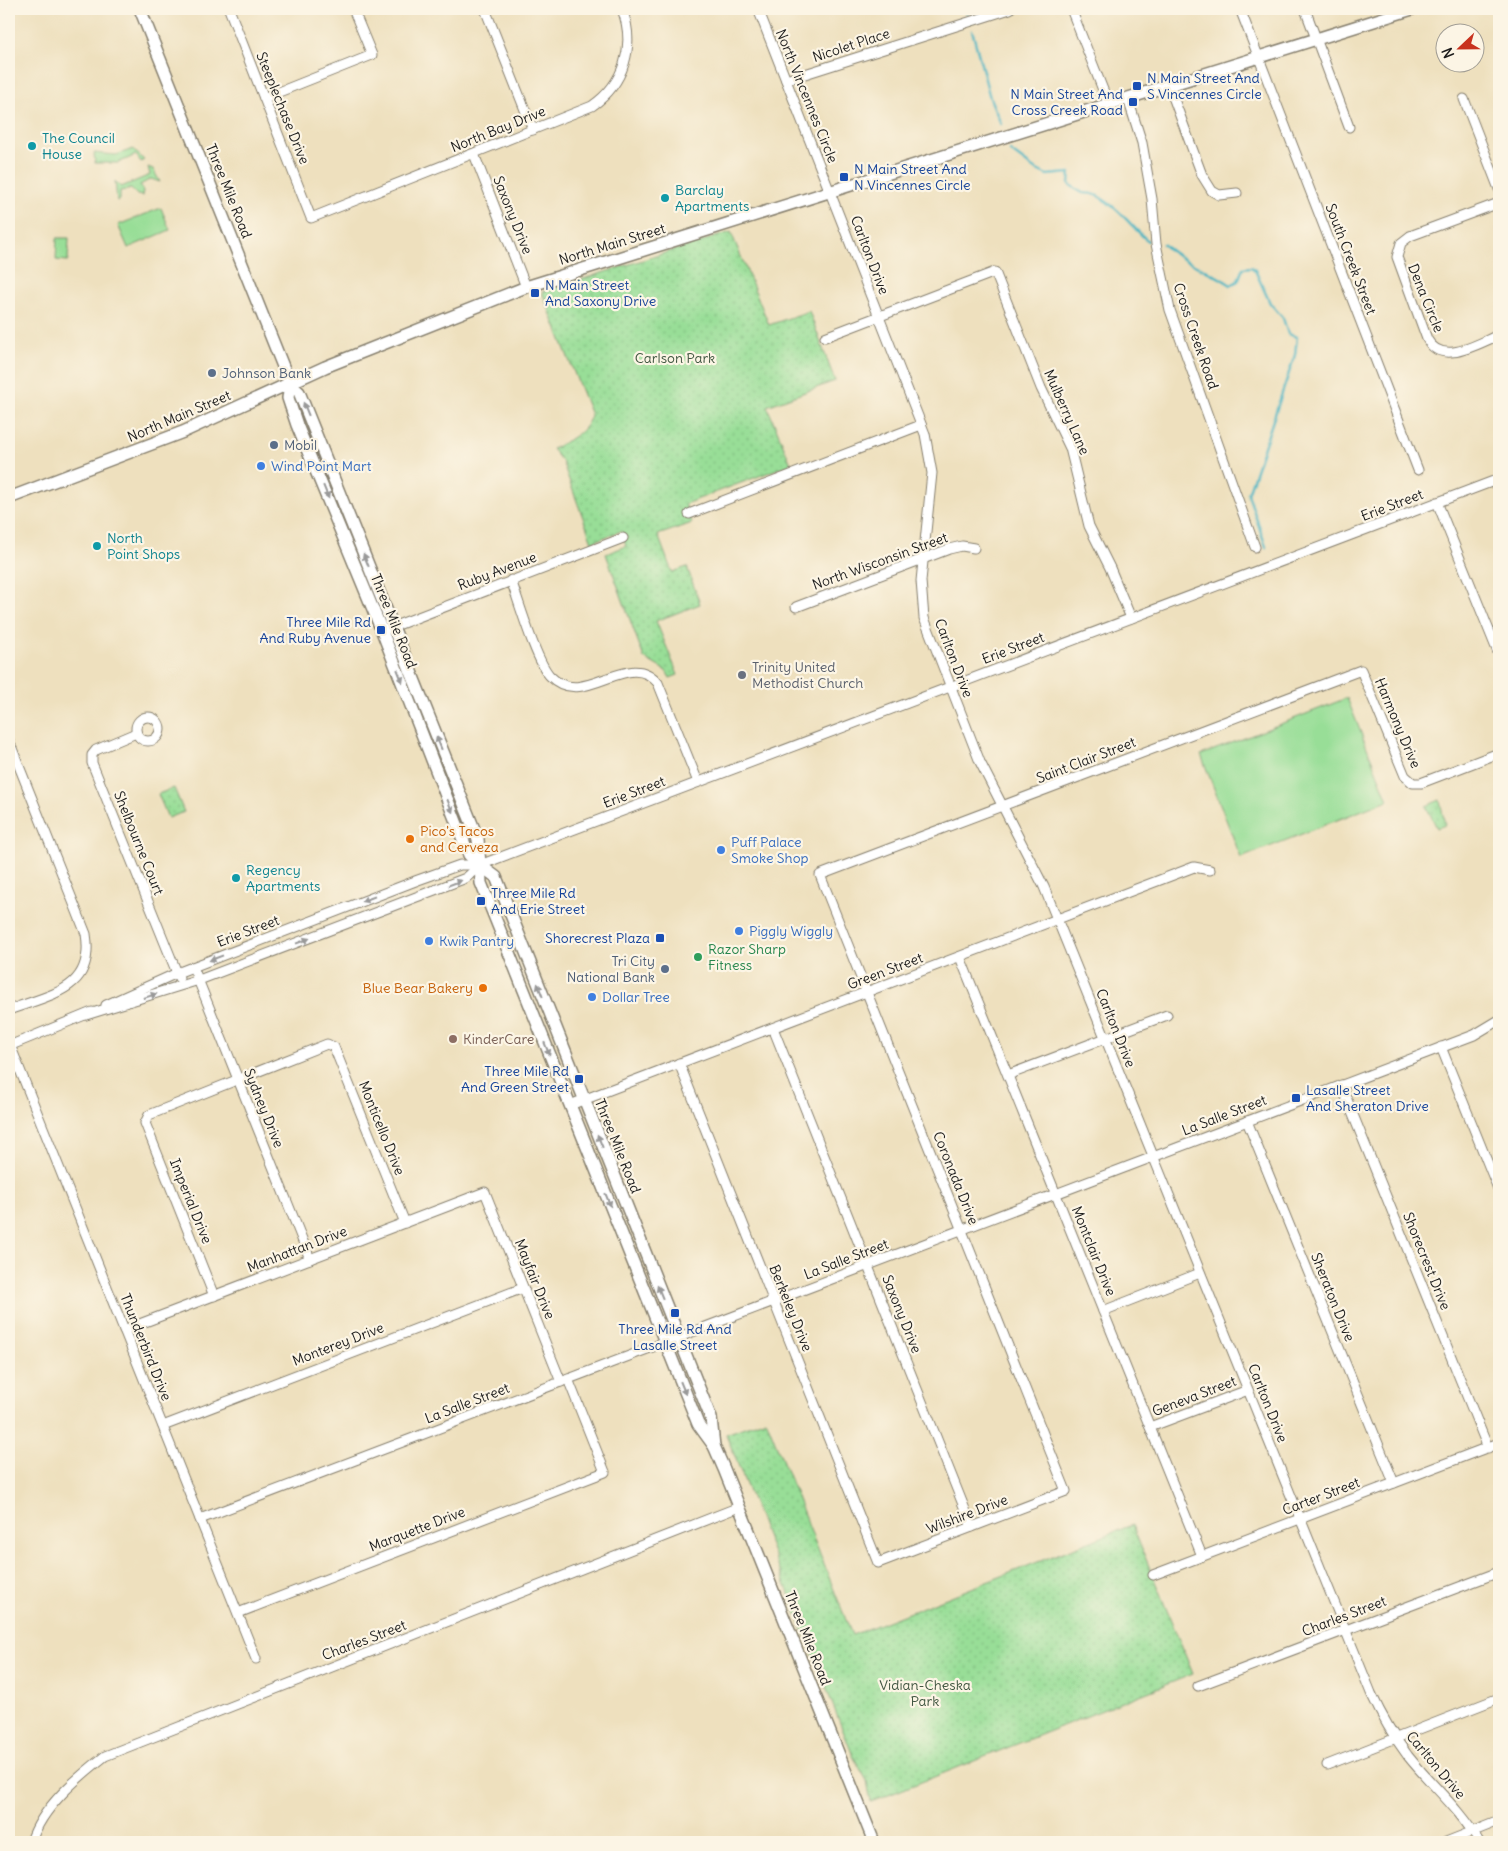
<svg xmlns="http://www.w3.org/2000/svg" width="1508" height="1851" viewBox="0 0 1508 1851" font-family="Delius,sans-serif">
<defs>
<pattern id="park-dots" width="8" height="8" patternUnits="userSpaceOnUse" patternTransform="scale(1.25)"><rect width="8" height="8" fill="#98de97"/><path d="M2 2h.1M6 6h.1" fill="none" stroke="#82be82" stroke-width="1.8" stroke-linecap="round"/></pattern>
</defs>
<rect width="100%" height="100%" fill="#fcf5e5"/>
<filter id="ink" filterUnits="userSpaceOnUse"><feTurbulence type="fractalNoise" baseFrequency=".02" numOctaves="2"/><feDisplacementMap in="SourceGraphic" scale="10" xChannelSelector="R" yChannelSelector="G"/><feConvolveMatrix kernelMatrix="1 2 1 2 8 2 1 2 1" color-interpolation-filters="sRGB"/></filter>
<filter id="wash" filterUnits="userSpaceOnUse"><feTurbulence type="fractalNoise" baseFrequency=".0096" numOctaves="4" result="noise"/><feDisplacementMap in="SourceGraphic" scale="20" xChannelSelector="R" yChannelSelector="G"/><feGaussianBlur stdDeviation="1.12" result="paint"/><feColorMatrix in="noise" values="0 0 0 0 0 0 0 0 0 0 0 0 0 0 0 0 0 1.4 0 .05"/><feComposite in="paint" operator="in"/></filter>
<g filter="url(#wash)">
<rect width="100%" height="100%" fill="#eee0be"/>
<g fill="#98de97" stroke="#5a7d5a">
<path d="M133,149L144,160L141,162L136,155L118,163H95L94,153L116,155Z"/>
<path d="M148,167L153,169L160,182L151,179L140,185L143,191L142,196L137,195L131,189L120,191V200L117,201L115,181L121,187L150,175Z"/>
<path d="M161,208L170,230L128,248L118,225Z"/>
<path d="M57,238H69L68,261L56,260Z"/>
<path d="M1347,698L1388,800L1241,858L1201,755Z"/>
</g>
<g fill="url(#park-dots)" stroke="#5a7d5a">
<path d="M731,232L769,325L809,311L835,381L767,406L791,464L685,504L692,523L658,535L672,572L687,567L700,604L656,621L678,675L670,678L666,671L644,658L606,554L626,546L621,531L592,542L562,461L552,449C568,440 586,433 591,415L542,292Z"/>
<path d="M174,788L184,812L168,818L158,794Z"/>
<path d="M1440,800L1445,825L1437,828L1426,806Z"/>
<path d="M766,1419L852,1635L1132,1525L1193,1674L871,1802L867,1781L853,1756L726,1434Z"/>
</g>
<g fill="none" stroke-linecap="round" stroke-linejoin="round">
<g stroke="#47b4c2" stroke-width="2.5">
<path d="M966,9L967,14"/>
<path d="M972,30L990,98L1001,124"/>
<path d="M1010,151L1033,168L1047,175L1070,173L1069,184C1073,187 1078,191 1083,193C1088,194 1093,193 1098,196C1120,209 1130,225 1148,241"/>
<path d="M1163,244C1182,263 1209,269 1231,285L1238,281L1243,268L1251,267L1255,270L1270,303L1283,318L1288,334L1297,337L1295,355L1248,494L1266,547"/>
</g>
</g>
</g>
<g filter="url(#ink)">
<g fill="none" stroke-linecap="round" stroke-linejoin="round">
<g stroke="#857e6d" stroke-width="11">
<g id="street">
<path d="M229,9L311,218L592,106C624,84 636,46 622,9"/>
<path d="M485,9L533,130"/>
<path d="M758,9L925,434L932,473L921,581L924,618L980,762L1044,887L1371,1693C1381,1715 1393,1736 1408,1756C1431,1785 1460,1809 1479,1842"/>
<path d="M1071,9L1109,105"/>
<path d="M1240,9L1418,470"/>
<path d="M1305,9L1349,127"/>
<path d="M786,80L1010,9"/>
<path d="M1169,86L1202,175L1212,191L1219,195L1237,193"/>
<path d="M264,98L372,55L353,9"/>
<path d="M1128,99L1142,143L1152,199L1156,244L1170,310L1255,547"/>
<path d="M1464,99L1499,189"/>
<path d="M474,154L526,287"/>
<path d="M1499,203L1410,236L1401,243L1397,257L1427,339C1442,367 1478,343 1499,335"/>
<path d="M825,337L995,272L1041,388L1070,448L1089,526L1110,568L1131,618"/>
<path d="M1437,502L1499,655"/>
<path d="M689,514L921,425"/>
<path d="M511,580C519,602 536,661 550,676C584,711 629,646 658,683L698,782"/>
<path d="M796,607L949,549L962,546L974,548"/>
<path d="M382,631L623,538"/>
<circle cx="148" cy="729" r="12"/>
<path d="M136,733L96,750L92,755V763L179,978"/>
<path d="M9,741L86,934C95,990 51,994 9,1010"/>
<path d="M960,957L1202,1556"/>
<path d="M193,967L310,1259"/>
<path d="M106,1005L177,973L418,880L460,865H480"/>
<path d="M86,1015L199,980L466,878L480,865L1499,479"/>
<path d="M773,1028L972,1527"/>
<path d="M10,1045L256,1659"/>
<path d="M9,1046L92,1012"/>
<path d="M1441,1047L1499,1191"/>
<path d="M679,1063L878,1563L1066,1491L820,875L1361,670L1405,776L1413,783H1421L1499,753"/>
<path d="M1008,1075L1167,1015"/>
<path d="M1341,1085L1488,1448"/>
<path d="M570,1105L1194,867L1210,870"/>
<path d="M1247,1121L1394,1483"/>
<path d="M214,1296L145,1123L149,1115L327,1044L334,1047L405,1223"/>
<path d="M1103,1311L1200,1273"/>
<path d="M124,1330L485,1192L561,1382"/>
<path d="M163,1426L523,1288"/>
<path d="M1150,1427L1248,1390"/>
<path d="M200,1519L1474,1035L1499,1020"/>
<path d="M1153,1575L1499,1443"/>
<path d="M238,1613L605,1472L568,1379"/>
<path d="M1198,1686L1499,1572"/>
<path d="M1327,1765L1499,1698"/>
<path d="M31,1842C42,1807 77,1778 105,1756L739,1507"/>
<path d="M1446,1842L1499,1821"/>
</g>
</g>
<g stroke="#857e6d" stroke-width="14">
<g id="secondary">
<path d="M140,9L290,384L299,392L478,839L480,865L469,855L382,631L297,425L288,398L290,384"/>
<path d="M9,498L183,432L325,367L526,287L1412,9"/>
<path d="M480,865L481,883L698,1424L714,1446L724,1469L874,1842"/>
<path d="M480,865L496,877L711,1418L714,1446"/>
</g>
</g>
<use href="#street" stroke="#fff" stroke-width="9"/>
<use href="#secondary" stroke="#fff" stroke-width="11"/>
</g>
<defs><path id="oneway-solid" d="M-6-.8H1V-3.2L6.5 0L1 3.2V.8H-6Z" transform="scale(1.25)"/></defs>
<g fill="#999">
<use href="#oneway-solid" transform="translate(306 409) rotate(-112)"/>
<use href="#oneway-solid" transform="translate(326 492) rotate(68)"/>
<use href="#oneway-solid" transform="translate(366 560) rotate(-112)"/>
<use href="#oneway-solid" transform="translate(400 676) rotate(68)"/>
<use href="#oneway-solid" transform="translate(439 743) rotate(-112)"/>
<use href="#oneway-solid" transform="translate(450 806) rotate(68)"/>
<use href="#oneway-solid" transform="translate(455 883) rotate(-21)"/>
<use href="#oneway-solid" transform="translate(368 899) rotate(159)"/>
<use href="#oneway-solid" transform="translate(303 941) rotate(-21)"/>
<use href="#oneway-solid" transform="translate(216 958) rotate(159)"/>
<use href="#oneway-solid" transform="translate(540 990) rotate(-111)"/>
<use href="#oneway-solid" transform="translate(150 996) rotate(-18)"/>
<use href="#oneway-solid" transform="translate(547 1049) rotate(68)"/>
<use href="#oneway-solid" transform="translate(600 1141) rotate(-112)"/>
<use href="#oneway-solid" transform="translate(608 1200) rotate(68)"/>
<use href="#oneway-solid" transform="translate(660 1292) rotate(-112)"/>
<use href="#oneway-solid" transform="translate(683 1388) rotate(68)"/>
</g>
</g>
<g fill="#1a4fb4" stroke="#fcf5e5" stroke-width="2">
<rect x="1132" y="81" width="10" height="10" rx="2.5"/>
<rect x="1128" y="97" width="10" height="10" rx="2.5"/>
<rect x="839" y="172" width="10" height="10" rx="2.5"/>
<rect x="530" y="288" width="10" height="10" rx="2.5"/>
<rect x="376" y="625" width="10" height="10" rx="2.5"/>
<rect x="476" y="896" width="10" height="10" rx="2.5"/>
<rect x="655" y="933" width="10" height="10" rx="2.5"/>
<rect x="574" y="1074" width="10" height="10" rx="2.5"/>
<rect x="1291" y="1093" width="10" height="10" rx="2.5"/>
<rect x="670" y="1308" width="10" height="10" rx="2.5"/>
</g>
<g fill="#0f9aa8" stroke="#fcf5e5" stroke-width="2">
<circle cx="32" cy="146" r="5"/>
<circle cx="665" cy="198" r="5"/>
<circle cx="97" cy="546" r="5"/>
<circle cx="236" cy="878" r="5"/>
</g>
<g fill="#5c6f8a" stroke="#fcf5e5" stroke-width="2">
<circle cx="212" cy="373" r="5"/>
<circle cx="274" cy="445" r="5"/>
<circle cx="665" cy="969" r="5"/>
</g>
<g fill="#3f7fe0" stroke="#fcf5e5" stroke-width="2">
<circle cx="261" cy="466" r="5"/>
<circle cx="721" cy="850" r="5"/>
<circle cx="739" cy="931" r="5"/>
<circle cx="429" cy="941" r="5"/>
<circle cx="592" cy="997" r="5"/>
</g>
<circle fill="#6b7280" stroke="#fcf5e5" stroke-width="2" cx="742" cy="675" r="5"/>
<g fill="#e8710a" stroke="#fcf5e5" stroke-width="2">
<circle cx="410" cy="839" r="5"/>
<circle cx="483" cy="988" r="5"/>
</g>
<circle fill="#2e9e5b" stroke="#fcf5e5" stroke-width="2" cx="698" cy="957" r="5"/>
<circle fill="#8d6e63" stroke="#fcf5e5" stroke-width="2" cx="453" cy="1039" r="5"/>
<g text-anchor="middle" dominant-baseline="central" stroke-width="4.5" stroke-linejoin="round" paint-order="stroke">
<g font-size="14" fill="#1c1c1c" stroke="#fcf5e5">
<text transform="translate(851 45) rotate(-18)">Nicolet Place</text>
<text transform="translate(807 96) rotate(68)">North Vincennes Circle</text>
<text transform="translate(283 108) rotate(68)">Steeplechase Drive</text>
<text transform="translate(498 129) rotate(-22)">North Bay Drive</text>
<text transform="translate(229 191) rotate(68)">Three Mile Road</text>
<text transform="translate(513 215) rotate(68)">Saxony Drive</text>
<text transform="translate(612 244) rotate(-17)">North Main Street</text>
<text transform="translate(870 255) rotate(69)">Carlton Drive</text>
<text transform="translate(1351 259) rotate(69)">South Creek Street</text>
<text transform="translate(1426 298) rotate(68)">Dena Circle</text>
<text transform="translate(1196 336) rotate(71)">Cross Creek Road</text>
<text transform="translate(1067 412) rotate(66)">Mulberry Lane</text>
<text transform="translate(179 416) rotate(-23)">North Main Street</text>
<text transform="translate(1392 505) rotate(-21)">Erie Street</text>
<text transform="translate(880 561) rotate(-20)">North Wisconsin Street</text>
<text transform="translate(497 571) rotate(-21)">Ruby Avenue</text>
<text transform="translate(394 621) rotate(68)">Three Mile Road</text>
<text transform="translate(1013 648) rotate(-21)">Erie Street</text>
<text transform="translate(954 658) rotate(69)">Carlton Drive</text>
<text transform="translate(1398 723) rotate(67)">Harmony Drive</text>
<text transform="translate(1086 760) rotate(-21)">Saint Clair Street</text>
<text transform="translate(634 792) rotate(-21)">Erie Street</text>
<text transform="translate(139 843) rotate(68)">Shelbourne Court</text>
<text transform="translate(248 931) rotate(-21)">Erie Street</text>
<text transform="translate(885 971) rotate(-21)">Green Street</text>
<text transform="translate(1116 1028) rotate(68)">Carlton Drive</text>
<text transform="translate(264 1108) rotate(68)">Sydney Drive</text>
<text transform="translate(1224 1115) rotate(-21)">La Salle Street</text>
<text transform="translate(382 1128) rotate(68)">Monticello Drive</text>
<text transform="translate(618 1146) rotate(68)">Three Mile Road</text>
<text transform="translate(956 1178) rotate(68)">Coronada Drive</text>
<text transform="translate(191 1201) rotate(68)">Imperial Drive</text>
<text transform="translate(297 1249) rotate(-21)">Manhattan Drive</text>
<text transform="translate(1094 1251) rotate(68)">Montclair Drive</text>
<text transform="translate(846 1259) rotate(-21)">La Salle Street</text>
<text transform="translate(1427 1261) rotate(68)">Shorecrest Drive</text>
<text transform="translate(535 1279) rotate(68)">Mayfair Drive</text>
<text transform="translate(1333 1297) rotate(68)">Sheraton Drive</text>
<text transform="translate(791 1308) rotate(68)">Berkeley Drive</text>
<text transform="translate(902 1314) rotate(68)">Saxony Drive</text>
<text transform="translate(338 1344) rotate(-21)">Monterey Drive</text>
<text transform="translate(146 1347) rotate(68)">Thunderbird Drive</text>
<text transform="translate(1194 1396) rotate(-21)">Geneva Street</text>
<text transform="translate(467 1403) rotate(-21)">La Salle Street</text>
<text transform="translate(1268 1403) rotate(68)">Carlton Drive</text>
<text transform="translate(1321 1496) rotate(-21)">Carter Street</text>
<text transform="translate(967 1514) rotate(-21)">Wilshire Drive</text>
<text transform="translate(417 1529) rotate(-21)">Marquette Drive</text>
<text transform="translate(1344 1616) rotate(-21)">Charles Street</text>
<text transform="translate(808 1638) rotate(68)">Three Mile Road</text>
<text transform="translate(364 1640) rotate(-21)">Charles Street</text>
<text transform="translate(1436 1765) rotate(50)">Carlton Drive</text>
</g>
<g font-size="14" fill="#164399" stroke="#fcf5e5" text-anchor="start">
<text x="1147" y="78">N Main Street And<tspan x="1147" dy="16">S Vincennes Circle</tspan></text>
<text x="1123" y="94" text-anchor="end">N Main Street And<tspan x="1123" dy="16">Cross Creek Road</tspan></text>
<text x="854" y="169">N Main Street And<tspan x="854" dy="16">N Vincennes Circle</tspan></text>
<text x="545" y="285">N Main Street<tspan x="545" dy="16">And Saxony Drive</tspan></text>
<text x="371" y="622" text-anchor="end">Three Mile Rd<tspan x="371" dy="16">And Ruby Avenue</tspan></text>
<text x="491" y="893">Three Mile Rd<tspan x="491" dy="16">And Erie Street</tspan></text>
<text x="650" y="938" text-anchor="end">Shorecrest Plaza</text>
<text x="569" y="1071" text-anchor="end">Three Mile Rd<tspan x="569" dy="16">And Green Street</tspan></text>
<text x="1306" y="1090">Lasalle Street<tspan x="1306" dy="16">And Sheraton Drive</tspan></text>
<text x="675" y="1329" text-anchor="middle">Three Mile Rd And<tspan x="675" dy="16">Lasalle Street</tspan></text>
</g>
<g font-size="14" fill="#0d838f" stroke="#fcf5e5" text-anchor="start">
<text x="42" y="138">The Council<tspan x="42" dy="16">House</tspan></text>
<text x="675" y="190">Barclay<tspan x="675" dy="16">Apartments</tspan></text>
<text x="107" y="538">North<tspan x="107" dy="16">Point Shops</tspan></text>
<text x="246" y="870">Regency<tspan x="246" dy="16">Apartments</tspan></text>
</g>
<g font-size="14" fill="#415641" stroke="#fcf5e5">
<text x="675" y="358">Carlson Park</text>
<text x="925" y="1685">Vidian-Cheska<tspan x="925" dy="16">Park</tspan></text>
</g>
<g font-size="14" fill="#4e5e75" stroke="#fcf5e5" text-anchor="start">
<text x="222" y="373">Johnson Bank</text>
<text x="284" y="445">Mobil</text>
<text x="655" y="961" text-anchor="end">Tri City<tspan x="655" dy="16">National Bank</tspan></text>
</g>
<g font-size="14" fill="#366cbe" stroke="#fcf5e5" text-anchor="start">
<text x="271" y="466">Wind Point Mart</text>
<text x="731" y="842">Puff Palace<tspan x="731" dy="16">Smoke Shop</tspan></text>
<text x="749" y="931">Piggly Wiggly</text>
<text x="439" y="941">Kwik Pantry</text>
<text x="602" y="997">Dollar Tree</text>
</g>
<g font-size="14" fill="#5b616d" stroke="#fcf5e5" text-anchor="start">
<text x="752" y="667">Trinity United<tspan x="752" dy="16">Methodist Church</tspan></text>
</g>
<g font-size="14" fill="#c56008" stroke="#fcf5e5" text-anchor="start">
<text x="420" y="831">Pico's Tacos<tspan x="420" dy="16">and Cerveza</tspan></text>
<text x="473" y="988" text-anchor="end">Blue Bear Bakery</text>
</g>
<g font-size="14" fill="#27864d" stroke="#fcf5e5" text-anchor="start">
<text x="708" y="949">Razor Sharp<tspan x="708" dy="16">Fitness</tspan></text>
</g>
<g font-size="14" fill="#785e54" stroke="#fcf5e5" text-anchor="start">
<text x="463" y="1039">KinderCare</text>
</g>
</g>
<rect width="1508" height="1851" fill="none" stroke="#fcf5e5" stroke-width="30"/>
<g transform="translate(1460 48) rotate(248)"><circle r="24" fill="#fcf5e5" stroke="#a29e95"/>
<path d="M0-4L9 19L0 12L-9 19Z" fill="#c8321e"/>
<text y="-8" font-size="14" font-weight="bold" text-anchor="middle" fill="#1c1c1c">N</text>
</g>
</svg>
